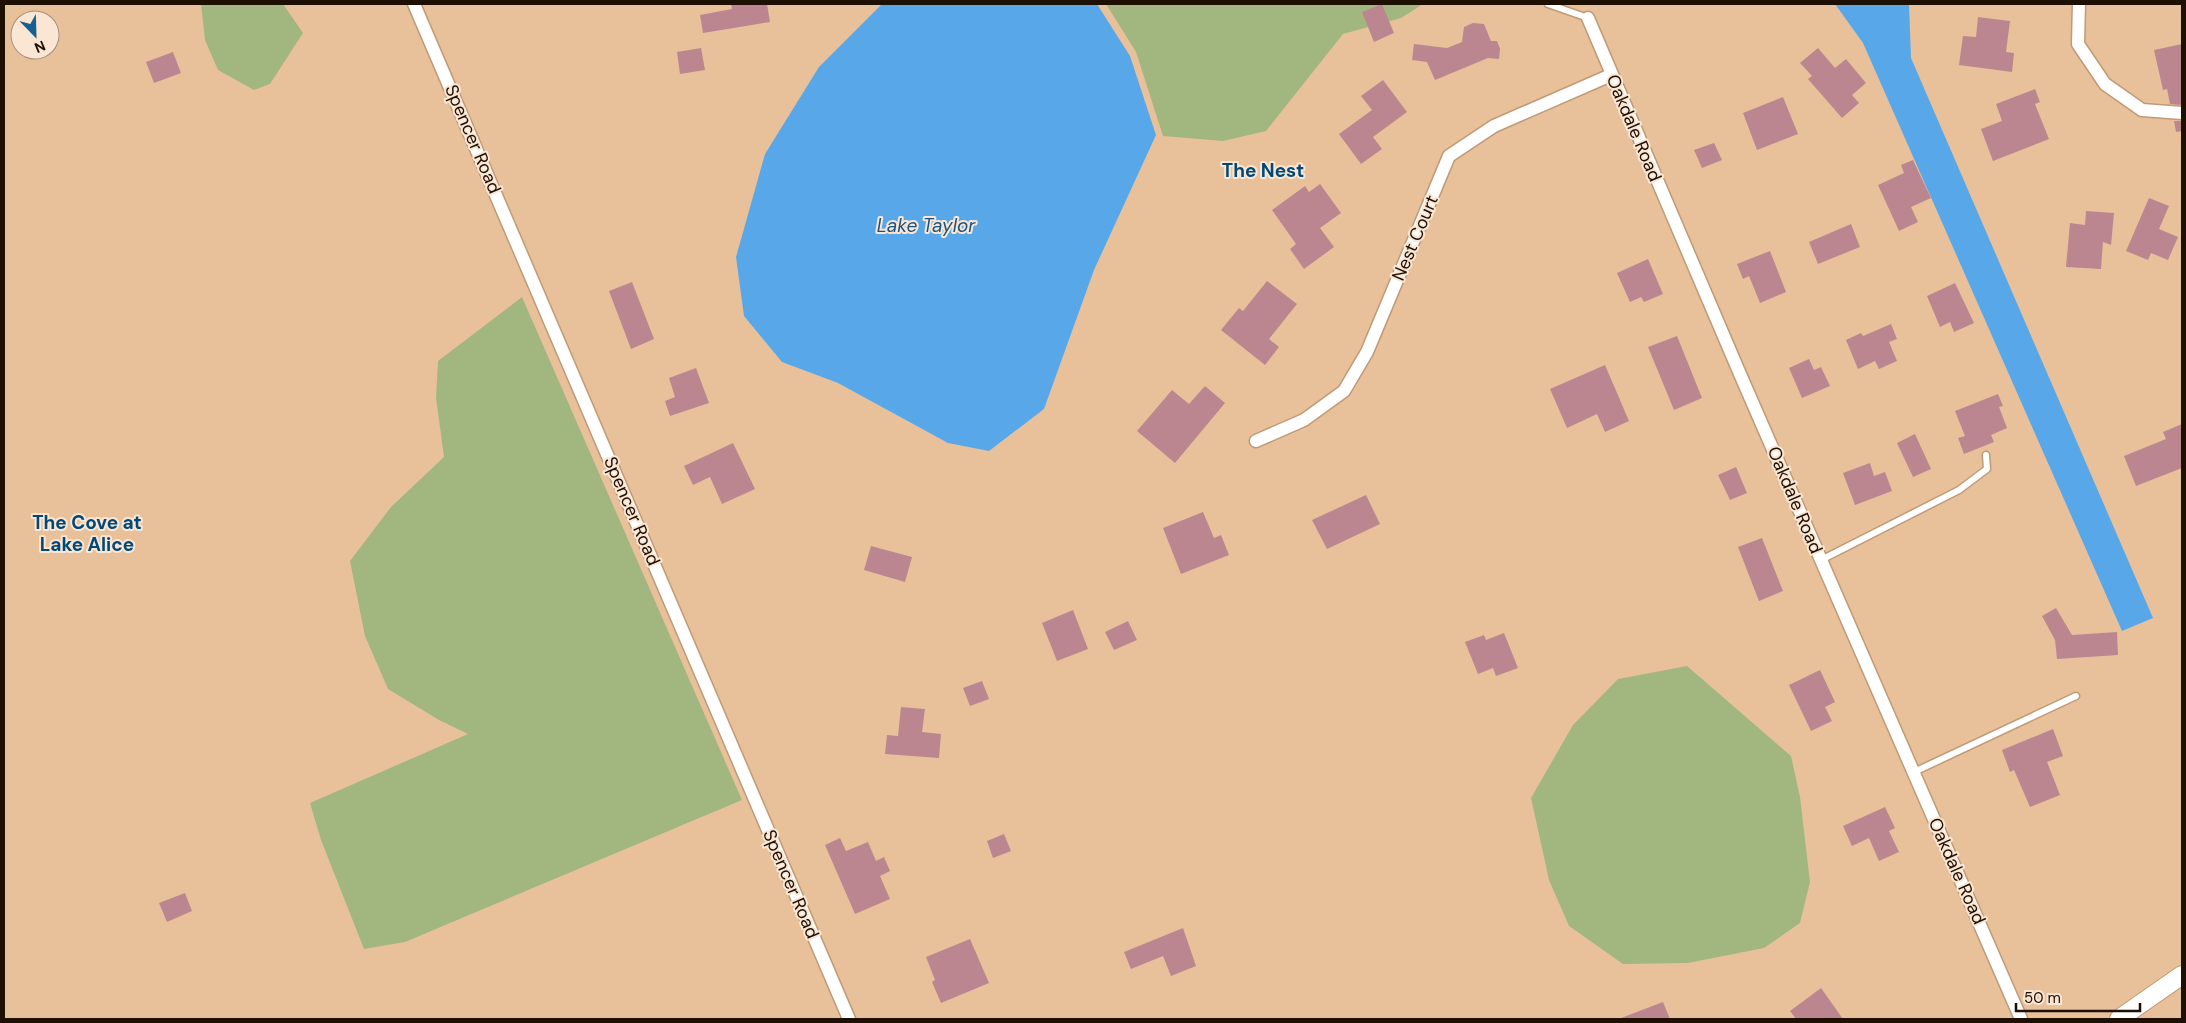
<svg xmlns="http://www.w3.org/2000/svg" width="2186" height="1023" viewBox="0 0 2186 1023" font-family="'DM Sans',sans-serif">
<rect width="100%" height="100%" fill="#e8c19b"/>
<g fill="#a2b780">
<path d="M201,4H283L303,33L270,84L254,90L218,70L205,40Z"/>
<path d="M1106,4H1423L1401,18L1343,34L1266,131L1223,141L1163,136L1136,52Z"/>
<path d="M522,297L742,800L405,942L364,949L321,840L310,803L468,734L439,720L388,689L365,636L350,561L391,507L444,457L436,398L438,361Z"/>
<path d="M1687,666L1791,756L1800,797L1810,882L1800,923L1764,948L1688,963L1623,964L1569,926L1549,880L1531,798L1573,725L1618,679Z"/>
</g>
<g fill="#58a8e9">
<path d="M882,4H1097L1130,56L1156,135L1094,270L1044,409L989,451L948,443L838,383L782,362L744,316L736,257L765,154L819,67Z"/>
<path d="M1835,4H1909L1911,58L2153,618L2122,631L1863,43Z"/>
</g>
<g fill="#bc8691">
<path d="M731,4H767L770,22L703,33L700,15L732,9Z"/>
<path d="M1382,4L1394,33L1374,42L1362,12Z"/>
<path d="M1978,17L2010,21L2006,52L2014,53L2012,72L1959,65L1963,36L1976,37Z"/>
<path d="M1473,23L1484,24L1491,41H1497L1500,49L1499,59L1488,58L1435,80L1427,62L1412,60L1414,44L1447,48L1462,42L1464,27Z"/>
<path d="M2182,44V105L2170,104L2167,89L2163,90L2154,50Z"/>
<path d="M701,48L705,70L680,74L677,52Z"/>
<path d="M1818,48L1835,68L1846,59L1866,83L1852,95L1859,103L1842,118L1808,79L1812,76L1800,63Z"/>
<path d="M173,52L181,73L154,83L146,62Z"/>
<path d="M1383,80L1407,112L1373,137L1382,149L1361,164L1339,134L1372,110L1361,96Z"/>
<path d="M2035,89L2040,102L2035,104L2049,139L1993,161L1981,129L2002,121L1996,104Z"/>
<path d="M1783,97L1798,134L1757,150L1743,113Z"/>
<path d="M2174,121H2182V131L2176,132Z"/>
<path d="M1714,143L1722,160L1702,168L1694,150Z"/>
<path d="M1913,160L1931,198L1911,207L1918,222L1899,231L1878,185L1904,173L1901,165Z"/>
<path d="M1320,184L1341,213L1320,228L1334,247L1304,269L1290,249L1296,244L1272,210L1305,186L1309,192Z"/>
<path d="M2149,198L2169,206L2159,229L2178,237L2168,260L2151,253L2148,260L2126,251Z"/>
<path d="M2086,211L2114,213L2111,245L2103,242L2101,269L2066,267L2070,223L2085,225Z"/>
<path d="M1851,224L1860,247L1818,264L1809,242Z"/>
<path d="M1770,251L1786,292L1760,303L1749,276L1743,279L1737,264Z"/>
<path d="M1648,259L1663,294L1644,302L1641,297L1630,302L1617,273Z"/>
<path d="M1267,281L1297,304L1269,339L1279,347L1265,365L1221,330L1239,308L1243,311Z"/>
<path d="M632,282L654,339L631,349L609,291Z"/>
<path d="M1955,283L1974,323L1954,332L1950,322L1940,327L1927,296Z"/>
<path d="M1891,324L1897,339L1889,342L1897,361L1879,369L1875,361L1858,369L1846,340L1861,333L1863,336Z"/>
<path d="M1677,336L1702,398L1674,410L1648,347Z"/>
<path d="M1809,359L1814,370L1821,367L1830,386L1802,398L1789,368Z"/>
<path d="M1605,365L1629,421L1605,432L1597,414L1567,428L1550,389Z"/>
<path d="M696,368L709,403L670,416L665,401L675,397L669,378Z"/>
<path d="M1205,386L1225,403L1175,463L1137,431L1172,390L1189,404Z"/>
<path d="M1998,394L2003,406L1999,407L2007,428L1991,435L1994,442L1964,454L1958,438L1965,436L1955,411Z"/>
<path d="M2182,424V468L2136,486L2124,456L2166,439L2163,432Z"/>
<path d="M1915,434L1931,469L1913,477L1897,443Z"/>
<path d="M733,443L755,489L722,504L710,477L693,485L684,466Z"/>
<path d="M1870,463L1874,476L1885,472L1892,491L1855,505L1843,473Z"/>
<path d="M1736,467L1747,493L1730,500L1718,475Z"/>
<path d="M1366,495L1380,524L1327,549L1312,520Z"/>
<path d="M1203,512L1214,538L1221,535L1229,555L1181,574L1163,528Z"/>
<path d="M1762,538L1783,591L1759,601L1738,547Z"/>
<path d="M871,546L912,557L905,582L864,570Z"/>
<path d="M2056,608L2072,635L2117,632L2118,655L2057,659L2055,640L2042,616Z"/>
<path d="M1073,610L1088,649L1057,661L1042,623Z"/>
<path d="M1128,621L1137,640L1114,650L1105,632Z"/>
<path d="M1504,633L1518,668L1496,676L1493,668L1478,674L1465,642L1484,635L1486,640Z"/>
<path d="M1820,670L1835,702L1825,707L1832,721L1811,731L1789,685Z"/>
<path d="M982,681L989,699L970,706L963,688Z"/>
<path d="M901,707L925,709L922,732L941,734L939,758L885,754L887,735L898,736Z"/>
<path d="M2053,729L2063,756L2047,762L2060,795L2030,807L2014,770L2010,772L2002,750Z"/>
<path d="M1885,807L1895,828L1889,831L1899,852L1879,861L1869,838L1852,846L1843,826Z"/>
<path d="M1004,834L1011,851L993,858L987,841Z"/>
<path d="M840,838L846,851L868,842L876,861L884,857L890,871L880,876L890,899L855,914L825,845Z"/>
<path d="M185,893L192,911L167,922L159,903Z"/>
<path d="M1183,928L1196,966L1171,976L1163,956L1131,969L1124,952Z"/>
<path d="M970,939L989,983L941,1003L932,982L935,980L926,957Z"/>
<path d="M1821,988L1843,1019H1796L1790,1011Z"/>
<path d="M1663,1002L1670,1019H1622L1621,1018Z"/>
</g>
<g fill="none" stroke-linecap="round" stroke-linejoin="round">
<g stroke="#c09a76" stroke-width="9">
<g id="lane">
<path d="M1548,4L1588,18"/>
<path d="M1821,560L1959,490L1987,469L1986,455"/>
<path d="M1914,772L2076,696"/>
</g>
</g>
<g stroke="#c09a76" stroke-width="15">
<g id="street">
<path d="M414,4L849,1019"/>
<path d="M2079,4L2078,44L2105,84L2142,110L2182,113"/>
<path d="M1588,18L1740,374L2021,1019"/>
<path d="M1256,441L1304,420L1344,391L1367,352L1449,156L1494,126L1611,75"/>
</g>
</g>
<g stroke="#c09a76" stroke-width="20">
<path id="secondary" d="M2119,1019L2182,975"/>
</g>
<use href="#lane" stroke="#fff" stroke-width="6"/>
<use href="#street" stroke="#fff" stroke-width="12"/>
<use href="#secondary" stroke="#fff" stroke-width="18"/>
</g>
<g text-anchor="middle" dominant-baseline="central" stroke-width="4" stroke-linejoin="round" paint-order="stroke">
<g font-size="18" fill="#1d1003" stroke="#fae6d3">
<text transform="translate(1634 128) rotate(67)">Oakdale Road</text>
<text transform="translate(473 139) rotate(67)">Spencer Road</text>
<text transform="translate(1415 238) rotate(-67)">Nest Court</text>
<text transform="translate(1795 500) rotate(67)">Oakdale Road</text>
<text transform="translate(632 511) rotate(67)">Spencer Road</text>
<text transform="translate(1957 871) rotate(66)">Oakdale Road</text>
<text transform="translate(791 884) rotate(67)">Spencer Road</text>
</g>
<g font-size="19" font-weight="bold" fill="#004977" stroke="#fae6d3">
<text x="1263" y="170">The Nest</text>
<text x="87" y="522">The Cove at<tspan x="87" dy="22">Lake Alice</tspan></text>
</g>
<g font-size="19" font-style="italic" fill="#18527e" stroke="#fae6d3">
<text x="926" y="225">Lake Taylor</text>
</g>
</g>
<rect width="2186" height="1023" fill="none" stroke="#1d1003" stroke-width="10"/>
<g transform="translate(35 35) rotate(157)"><circle r="24" fill="#fae6d3" stroke="#a29080"/>
<path d="M0-4L9 19L0 12L-9 19Z" fill="#176093"/>
<text y="-8" font-size="14" font-weight="bold" text-anchor="middle" fill="#1d1003">N</text>
</g>
<path d="M2016 1003v8h124v-8" fill="none" stroke="#1d1003" stroke-width="2.5"/>
<text x="2024" y="1003" font-size="15" fill="#1d1003" stroke="#fae6d3" stroke-width="4" paint-order="stroke">50 m</text>
</svg>
